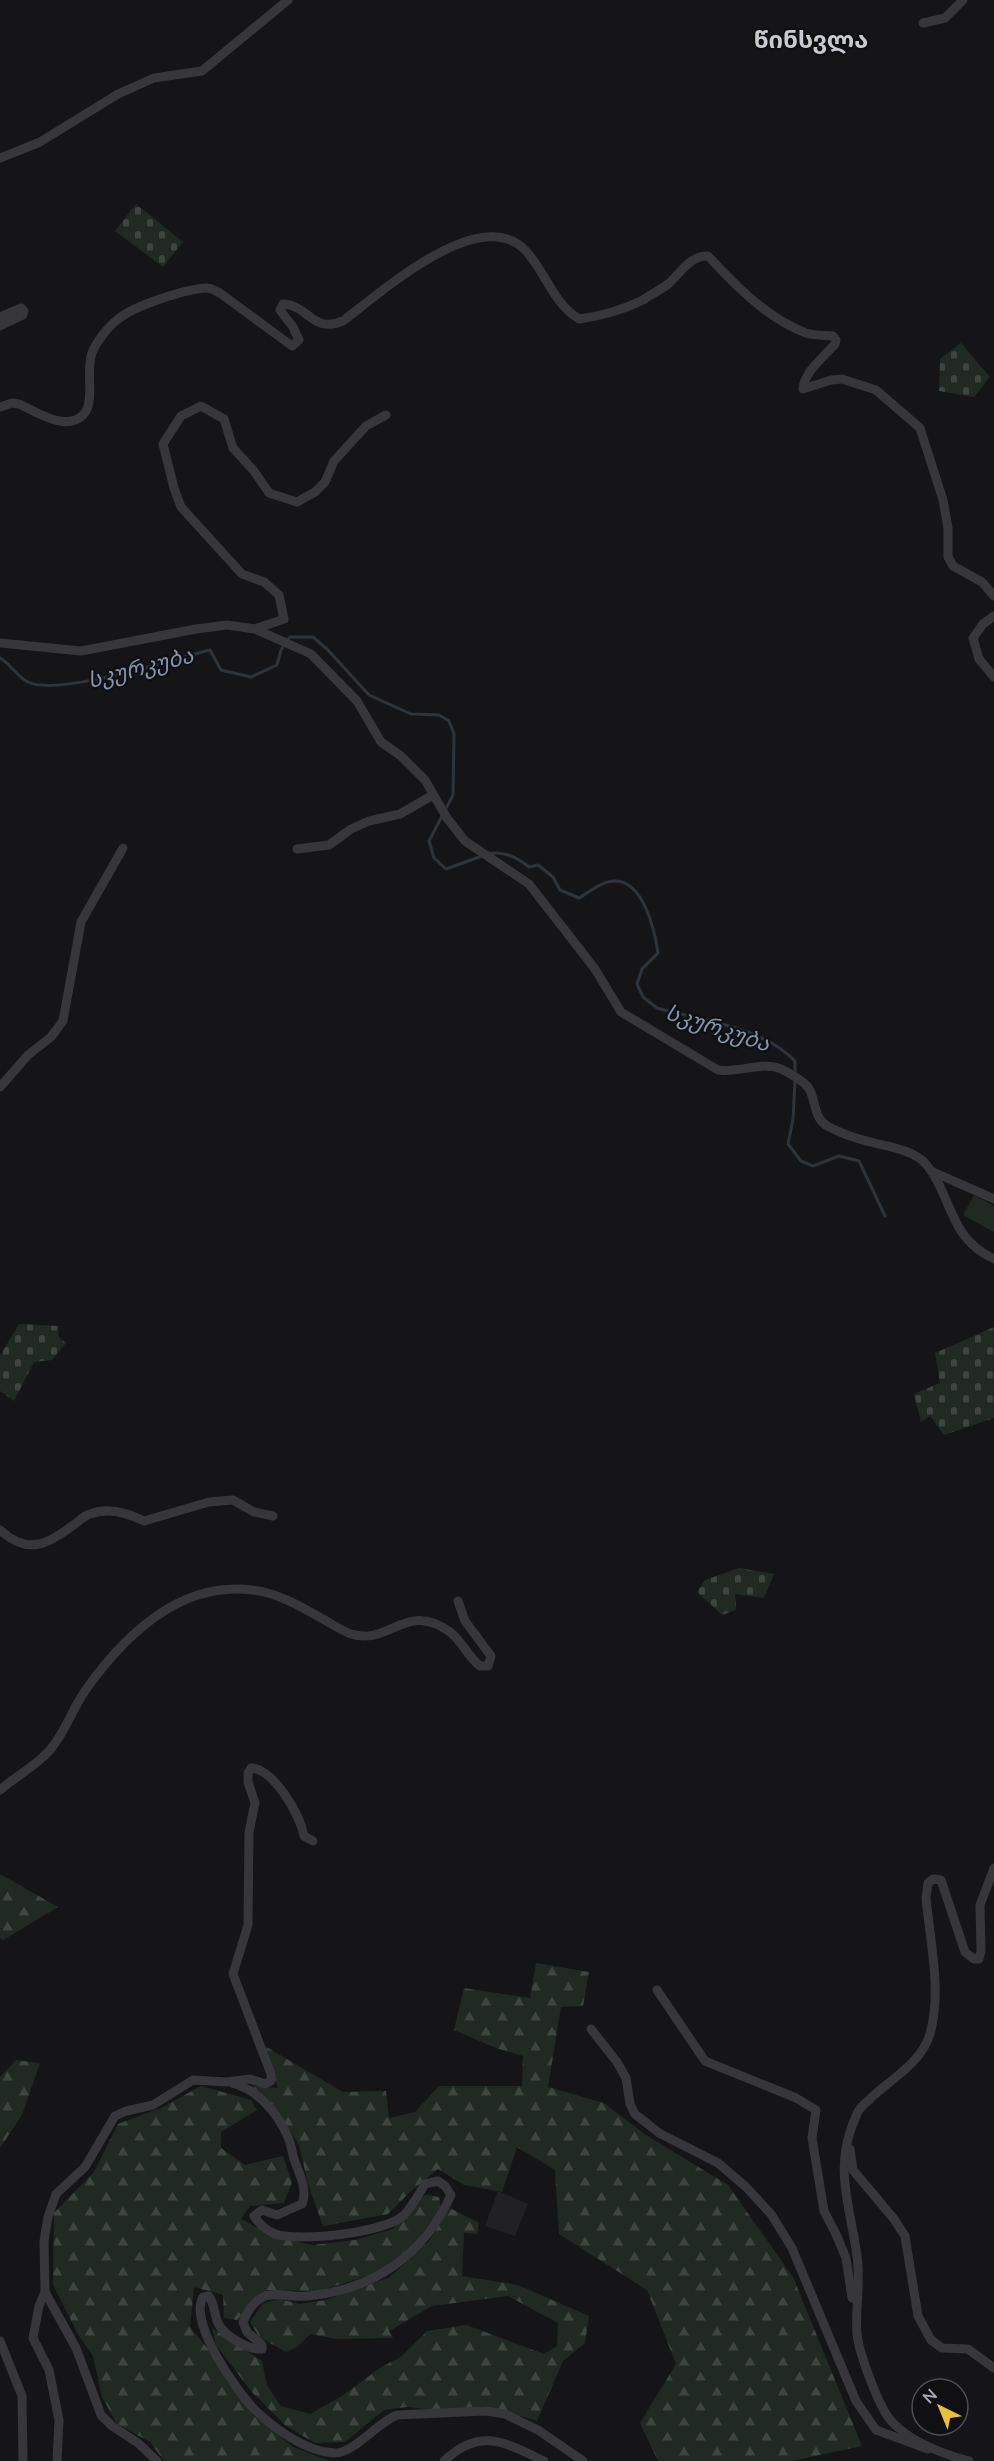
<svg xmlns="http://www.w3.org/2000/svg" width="994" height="2461" viewBox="0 0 994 2461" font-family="Lato,'Noto Sans Georgian',sans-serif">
<defs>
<pattern id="forest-firs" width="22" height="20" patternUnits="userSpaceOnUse" patternTransform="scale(1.5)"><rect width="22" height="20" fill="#212923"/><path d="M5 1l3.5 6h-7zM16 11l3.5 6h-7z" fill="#3e4541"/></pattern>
<pattern id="cemetery-stones" width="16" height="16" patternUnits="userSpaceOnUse" patternTransform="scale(1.5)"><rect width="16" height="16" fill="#212923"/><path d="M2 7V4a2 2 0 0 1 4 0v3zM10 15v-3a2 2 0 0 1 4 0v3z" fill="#3e4541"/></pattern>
</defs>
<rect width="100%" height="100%" fill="#151517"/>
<path fill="#212123" d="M498,2191L528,2204L515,2236L485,2226Z"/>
<path fill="#212923" d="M974,1195L994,1206V1232L963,1215Z"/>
<g fill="url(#forest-firs)">
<path d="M0,1874L58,1907L3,1940L0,1937Z"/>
<path d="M536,1963L589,1972L583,2006L561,2007L548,2087L604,2103L646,2135L728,2185L793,2277L862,2446L792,2461H658L640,2423L676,2364L647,2290L559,2234L555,2170L517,2147L502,2192L464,2185L438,2169L410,2192L388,2214L323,2226L308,2184L299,2145L274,2106L250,2086L278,2088L263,2045L343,2092L386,2091L389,2118L415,2112L439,2086H522L523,2056L496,2048L454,2030L464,1988L530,1998Z"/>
<path d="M16,2060L40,2063L22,2115L0,2148V2077Z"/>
<path d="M201,2086L251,2100L257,2110L221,2132V2148L245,2165L283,2156L292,2182L284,2203L250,2206L241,2219L274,2237L313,2245L355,2240L393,2229L425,2195L439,2197L441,2208L410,2249L374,2274L319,2291L267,2290L237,2320L224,2318L223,2295L194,2287L190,2327L208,2349L229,2385L253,2415L293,2447L330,2461H164L150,2442L117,2424L102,2397L93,2356L79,2336L53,2285L54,2213L94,2172L118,2124L161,2108Z"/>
<path d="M450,2208L479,2223L477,2234L464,2233L462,2276L518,2285L589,2316L585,2343L563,2361L537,2421L485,2406L443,2411L407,2407L384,2410L345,2442L315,2443L286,2426L251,2391L216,2345L212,2328L262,2361L267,2386L281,2406L310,2414L342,2396L380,2368L402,2356L427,2331L466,2325L544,2354L557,2346L558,2323L508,2296L432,2306L389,2331L393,2338L337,2339L310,2334L297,2347L286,2352L259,2337L250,2322L263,2303L280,2299L300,2304L326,2300L390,2277L429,2241Z"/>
</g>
<g fill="url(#cemetery-stones)">
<path d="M136,204L183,242L163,267L115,231Z"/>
<path d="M961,343L990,377L974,397L939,391L940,359Z"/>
<path d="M19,1324L59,1326L58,1336L66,1343L52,1360L34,1362L14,1401L0,1391V1356Z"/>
<path d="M994,1327V1418L944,1435L930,1416L921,1422L914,1394L940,1383L935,1353Z"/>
<path d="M739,1568L774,1574L764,1598L735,1594L736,1610L722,1615L697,1592L705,1580Z"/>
</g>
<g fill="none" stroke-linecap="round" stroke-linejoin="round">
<g stroke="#2e343c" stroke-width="3">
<path d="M0,658C11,664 17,677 28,682C57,697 174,659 210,650L221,670L251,677L277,665L281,650L290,637H313L327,649L369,695L411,714L439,715L449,721L454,734L453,795L429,841L434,858L446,869L482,856"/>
<path d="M488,854C503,850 518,858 529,867L538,865L553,877L560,890L579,898C589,892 604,880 616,881C644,882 655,932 658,953L642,969L637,984L643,997L657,1008C702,1021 761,1026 795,1061V1074"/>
<path d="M795,1081L793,1119L788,1144L801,1161L813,1166L839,1156L859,1161L885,1216"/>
</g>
<g stroke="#36363b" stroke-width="9">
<path d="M923,23L945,18L963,0"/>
<path d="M0,158L40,142L118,94L154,78L202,71L288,0"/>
<path d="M0,317L21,308L24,311L23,315L0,326"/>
<path d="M0,407L12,403L19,404C37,412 66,432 83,415C96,403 85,370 92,353C96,342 108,327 117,320C133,306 185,289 207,288C211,288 216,291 220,293L292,346L299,340L293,327L280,310L283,304C309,305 312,334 343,321C380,293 481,202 526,251C546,273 553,303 579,319C601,316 623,310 643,300C650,295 660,290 667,285C680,274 690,255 708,256C735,285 768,319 806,333C815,336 824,335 833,336L836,340L835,344C824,357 804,372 803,389L831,380L842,379L876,390L920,428L943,500L948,528V557L953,566L982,582L994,596"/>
<path d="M994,616L983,624L973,638L979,659L994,677"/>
<path d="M255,629L284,619L279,595L264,582L242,574L181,507L174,488L163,444L181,416L201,406L224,419L233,448L254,471L269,493L297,502L315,492L325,482L334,461L366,426L386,415"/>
<path d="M0,643L81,651L196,629L227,625L255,629L311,654L357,701L381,742L401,756L425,780L447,818L465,841L529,884L595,969L621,1012L718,1070C738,1073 763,1061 781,1069C789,1073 803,1081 808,1087C817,1100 812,1118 829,1127C839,1132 851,1137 863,1140C882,1146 912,1148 926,1164C953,1197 948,1238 994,1259"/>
<path d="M297,849L329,845L351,829L369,821L400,814L433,795"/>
<path d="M0,1087L28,1055L51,1037L63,1021L81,922L123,848"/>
<path d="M931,1171L994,1199"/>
<path d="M0,1530C29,1556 47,1544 75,1524C79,1521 85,1515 90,1514C108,1507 128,1513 144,1521L209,1502L233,1500L254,1512L273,1516"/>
<path d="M0,1790C16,1776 36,1766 50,1750C66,1731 73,1707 87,1688C125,1635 181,1581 252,1590C276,1592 302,1607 323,1619C332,1624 342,1631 351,1634C390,1646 406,1600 450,1632C462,1641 468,1657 480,1666H488L491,1656L465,1621L458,1601"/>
<path d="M657,1990L705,2061L796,2098L816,2110L812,2138L824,2211L836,2234L846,2258L852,2298"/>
<path d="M591,2029L617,2062L626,2078L630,2104L635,2114L659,2133L718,2163L746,2187L771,2214L792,2248L856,2401L876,2430L928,2449"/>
<path d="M232,2083C258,2090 277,2112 288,2137C291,2144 292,2152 294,2159C299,2174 308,2189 302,2204L277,2215L262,2210L254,2216C259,2224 265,2230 275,2234C300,2242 385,2233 404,2215C412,2207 419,2194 425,2184L438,2181L445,2186L451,2195C424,2255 373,2290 308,2296C294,2298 275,2291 263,2297C253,2302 247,2312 243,2322L247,2332L262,2345V2349"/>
<path d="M850,2149L853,2170L894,2219L905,2236L918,2316L931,2340L942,2348L968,2349L994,2368"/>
<path d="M45,2292L76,2348L101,2415L112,2426L138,2443L157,2461"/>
<path d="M0,2341L22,2396L23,2461"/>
<path d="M262,2349C248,2350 224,2336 218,2323C214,2314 215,2305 209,2296L203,2297C188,2322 237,2392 255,2410C275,2429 306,2452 335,2453C354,2453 377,2423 397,2415L486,2411L505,2414L538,2430L583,2461"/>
<path d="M57,2461L59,2420L49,2370L33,2338L39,2306L45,2292L44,2241L48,2217L56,2194L85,2167L115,2116L126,2111L153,2105L193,2080L227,2082L250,2079L265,2084L271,2081V2074L233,1974L248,1925L249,1832L255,1803L248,1782V1773L251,1768C275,1770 300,1815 304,1836L313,1841"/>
<path d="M444,2461C480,2427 504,2442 544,2461"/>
<path d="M969,2461C943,2454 911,2442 892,2422C879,2408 859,2353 857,2334C855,2308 861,2282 857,2256C850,2204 832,2166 857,2114C859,2108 864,2104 869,2100C889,2080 921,2064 930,2034C942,1992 930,1941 926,1898L928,1883L933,1879L941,1880L965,1952L974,1959H979L981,1951L980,1905L994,1868"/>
</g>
</g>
<g text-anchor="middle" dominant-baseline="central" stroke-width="4.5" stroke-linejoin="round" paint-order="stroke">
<g font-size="22" font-style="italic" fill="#8094af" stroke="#101012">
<text transform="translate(140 667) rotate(-14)">სკურკუბა</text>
<text transform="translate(718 1027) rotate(18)">სკურკუბა</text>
</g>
<g font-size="24" font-weight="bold" fill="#c8cad2" stroke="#101012">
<text x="811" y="38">წინსვლა</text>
</g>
</g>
<g transform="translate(940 2407) rotate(317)"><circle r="28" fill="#101012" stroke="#4c4e54" stroke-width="1.5"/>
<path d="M0-4.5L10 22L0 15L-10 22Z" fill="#e8c03b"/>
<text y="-9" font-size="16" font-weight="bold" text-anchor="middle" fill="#a7aab6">N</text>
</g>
</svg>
